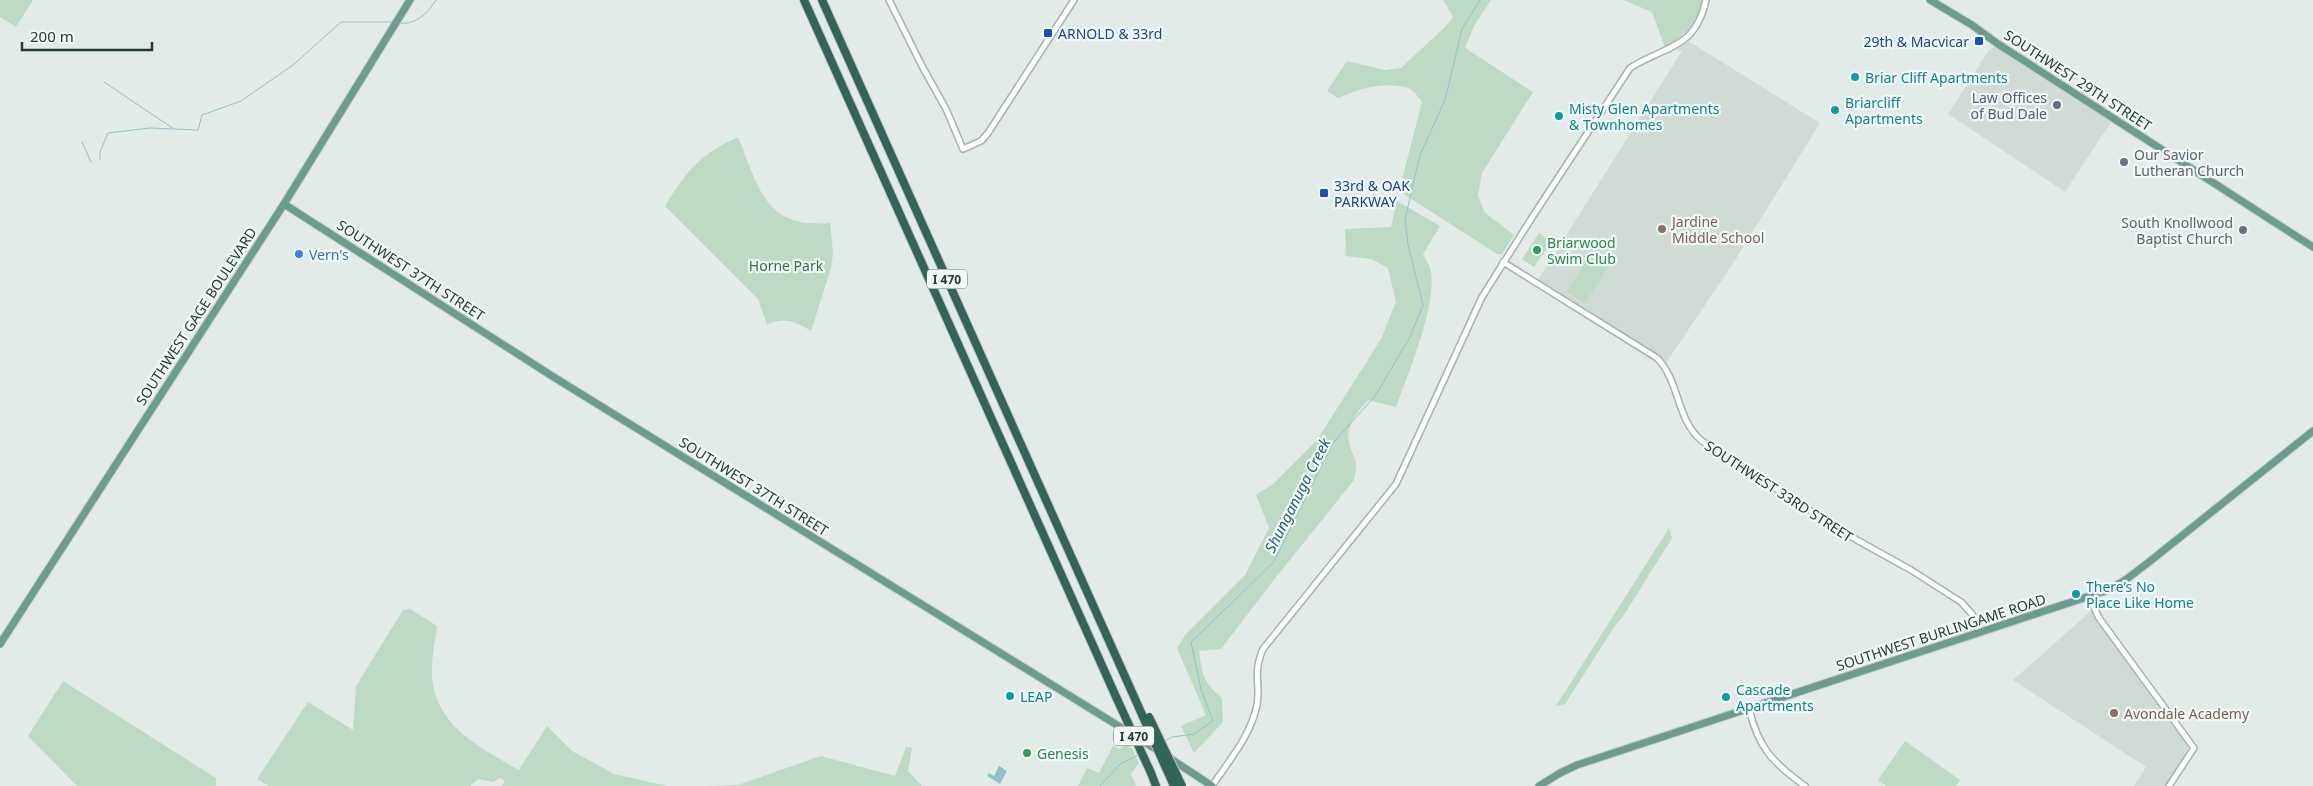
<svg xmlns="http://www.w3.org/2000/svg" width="2313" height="786" viewBox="0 0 2313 786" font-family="'Noto Sans',sans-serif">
<rect width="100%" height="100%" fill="#e2ebe7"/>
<g fill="#d0dbd6">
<path d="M1688,41L1820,123L1734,262L1666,363L1660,357L1538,280L1682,51L1678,49Z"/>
<path d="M1994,47L2111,122L2065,192L1948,114L1989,50Z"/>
<path d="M2092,610L2094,617L2188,746L2186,753L2165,786H2134L2146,767L2013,680Z"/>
</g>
<g fill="#bddac5">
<path d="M0,0H33L16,27L0,17Z"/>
<path d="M1443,0H1491L1474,26L1465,48L1533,92L1482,173L1478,195L1484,212L1514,235L1502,254H1497L1399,191L1422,102C1419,97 1413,90 1408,88C1384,81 1359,89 1338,98L1327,91L1347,61L1385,70L1401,68L1447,25L1453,17Z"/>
<path d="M1623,0H1702C1699,23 1683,37 1665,48L1652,12Z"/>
<path d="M738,137C759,187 764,229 830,223L833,253L831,268L811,331C796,322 784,316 767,325L758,299L665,206C686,172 700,154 738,137Z"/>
<path d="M1397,201L1440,226L1423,254C1425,258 1428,263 1430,268C1439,302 1408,373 1396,407L1368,400C1358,411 1345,426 1349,442C1354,463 1359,456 1354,480L1273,581L1221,649L1199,651C1202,675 1204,683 1222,698L1223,722L1194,753L1181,726L1206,715L1177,648L1186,634L1245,575L1269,528L1256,495L1273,484L1317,440L1381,339L1396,302L1388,268L1371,259L1346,256L1345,229L1391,227Z"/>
<path d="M1539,233L1551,242L1534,267L1522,259Z"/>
<path d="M1592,251L1611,262L1585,303L1567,292Z"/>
<path d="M1669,528L1672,538L1622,618L1616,624L1565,704L1556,706Z"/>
<path d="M410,609L437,626C435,642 431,660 432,676C435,726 481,748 519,770L547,726L572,751L614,774L668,786H502L505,781L500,778L493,782L478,779L470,786H269L257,779L308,702L353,730L356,686L403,610Z"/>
<path d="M63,681L216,778V786H77L28,736Z"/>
<path d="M1905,741L1960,780L1956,786H1886L1878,780Z"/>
<path d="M1129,743L1139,763L1131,774L1136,786H1078L1087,768L1099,773L1113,746L1119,749Z"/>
<path d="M906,747L912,748L908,771L922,786H708L738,785L821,756L895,776Z"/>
</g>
<path fill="#8fc1cb" d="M999,766L1007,771L1000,784L987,776L989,773L994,776Z"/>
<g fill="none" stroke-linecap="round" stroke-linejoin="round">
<g stroke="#8fc1cb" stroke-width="1">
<path d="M399,23C416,25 427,14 436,0"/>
<path d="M104,82L174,129"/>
<path d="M82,142L91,162"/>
<path d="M100,160V152L108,133L150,128L198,130L202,115L241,101L293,65L341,22H393"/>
<path d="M1163,742L1172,737L1194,734L1213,721L1201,689L1191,642L1273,563L1333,443L1375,396L1410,337L1423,305L1408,245L1405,219L1420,155L1445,100L1462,29L1480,0"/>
<path d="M1100,786L1119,765L1140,754"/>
</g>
<g stroke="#a5b2ae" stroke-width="8">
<g id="minor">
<path d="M889,0L922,66L946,109L963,149L981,141L988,133L1074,0"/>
<path d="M1503,262L1657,358C1680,381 1676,420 1702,441L1848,535L1911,570L1961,602L1972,614L1980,633"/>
<path d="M2089,597L2099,618L2194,748L2169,786"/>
<path d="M1749,708C1758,748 1773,763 1805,786"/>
<path d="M1212,786C1229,761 1251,735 1257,705C1261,684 1252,674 1263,649L1396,484L1482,297L1533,216L1630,68C1666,45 1695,50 1706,0"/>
</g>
</g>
<g stroke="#c2c8c6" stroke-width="9">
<g id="major">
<path d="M1930,0L1972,25L1998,44L2313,247"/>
<path d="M284,204L552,376L1159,751"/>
<path d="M0,644L284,204L410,0"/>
<path d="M1168,757L1212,786"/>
<path d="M1539,786L1560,773L1577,765L2105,591L2124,581L2149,562L2313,431"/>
</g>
</g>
<g stroke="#c2c8c6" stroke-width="10">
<g id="highway">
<path d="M804,0L1117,699"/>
<path d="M822,0L1144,719"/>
<path d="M1151,773L1156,786"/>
</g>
</g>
<use href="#minor" stroke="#fff" stroke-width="5"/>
<use href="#major" stroke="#6b9c90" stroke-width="7"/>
<use href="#highway" stroke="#32645a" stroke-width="8"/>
<g stroke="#c2c8c6" stroke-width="10" stroke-linecap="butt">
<g id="highway-bridge">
<path d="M1117,699L1151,773"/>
<path d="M1149,717L1182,786"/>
<path d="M1144,719L1174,786"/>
</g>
</g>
<use href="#highway-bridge" stroke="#32645a" stroke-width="8"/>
</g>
<g fill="#1a4fb4" stroke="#f2f8f5" stroke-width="2">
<rect x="1043" y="28" width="10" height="10" rx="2.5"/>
<rect x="1974" y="36" width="10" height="10" rx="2.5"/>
<rect x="1319" y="188" width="10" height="10" rx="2.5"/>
</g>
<g fill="#0f9aa8" stroke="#f2f8f5" stroke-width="2">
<circle cx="1855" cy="77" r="5"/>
<circle cx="1835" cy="110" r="5"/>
<circle cx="1559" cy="116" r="5"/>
<circle cx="2076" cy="594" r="5"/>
<circle cx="1010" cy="696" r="5"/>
<circle cx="1726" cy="697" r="5"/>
</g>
<circle fill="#5c6f8a" stroke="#f2f8f5" stroke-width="2" cx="2057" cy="105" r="5"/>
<g fill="#6b7280" stroke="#f2f8f5" stroke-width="2">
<circle cx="2124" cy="162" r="5"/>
<circle cx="2243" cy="230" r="5"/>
</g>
<g fill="#8d6e63" stroke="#f2f8f5" stroke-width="2">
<circle cx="1662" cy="229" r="5"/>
<circle cx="2114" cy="713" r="5"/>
</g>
<g fill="#2e9e5b" stroke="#f2f8f5" stroke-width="2">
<circle cx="1537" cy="250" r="5"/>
<circle cx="1027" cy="753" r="5"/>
</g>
<circle fill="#3f7fe0" stroke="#f2f8f5" stroke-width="2" cx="299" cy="254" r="5"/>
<g text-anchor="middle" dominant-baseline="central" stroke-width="4.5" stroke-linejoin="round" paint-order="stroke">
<g fill="#f2f8f5" stroke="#62736f" stroke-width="1">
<rect x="927" y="269.5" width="40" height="19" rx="4"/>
<rect x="1114" y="726.5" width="40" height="19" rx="4"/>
</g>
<g font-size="12" font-weight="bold" fill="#243a35">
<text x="947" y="279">I 470</text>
<text x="1134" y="736">I 470</text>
</g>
<g font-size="14" fill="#164399" stroke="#f2f8f5" text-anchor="start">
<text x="1058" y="33">ARNOLD &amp; 33rd</text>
<text x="1969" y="41" text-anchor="end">29th &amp; Macvicar</text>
<text x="1334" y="185">33rd &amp; OAK<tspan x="1334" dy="16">PARKWAY</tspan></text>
</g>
<g font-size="14" fill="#0d838f" stroke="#f2f8f5" text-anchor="start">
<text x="1865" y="77">Briar Cliff Apartments</text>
<text x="1845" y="102">Briarcliff<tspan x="1845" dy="16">Apartments</tspan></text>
<text x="1569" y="108">Misty Glen Apartments<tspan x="1569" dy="16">&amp; Townhomes</tspan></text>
<text x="2086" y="586">There’s No<tspan x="2086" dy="16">Place Like Home</tspan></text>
<text x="1736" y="689">Cascade<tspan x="1736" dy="16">Apartments</tspan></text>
<text x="1020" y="696">LEAP</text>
</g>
<g font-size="14" fill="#243a35" stroke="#f2f8f5">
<text transform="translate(2078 80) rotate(33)">SOUTHWEST 29TH STREET</text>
<text transform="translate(411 270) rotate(33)">SOUTHWEST 37TH STREET</text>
<text transform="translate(196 316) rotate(-57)">SOUTHWEST GAGE BOULEVARD</text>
<text transform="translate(754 486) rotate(32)">SOUTHWEST 37TH STREET</text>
<text transform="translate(1779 491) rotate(33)">SOUTHWEST 33RD STREET</text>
<text transform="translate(1941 632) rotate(-18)">SOUTHWEST BURLINGAME ROAD</text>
</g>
<g font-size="14" fill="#4e5e75" stroke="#f2f8f5" text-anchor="end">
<text x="2047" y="97">Law Offices<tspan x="2047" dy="16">of Bud Dale</tspan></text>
</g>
<g font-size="14" fill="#5b616d" stroke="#f2f8f5" text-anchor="start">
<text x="2134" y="154">Our Savior<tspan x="2134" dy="16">Lutheran Church</tspan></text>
<text x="2233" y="222" text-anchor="end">South Knollwood<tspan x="2233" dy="16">Baptist Church</tspan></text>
</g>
<g font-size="14" fill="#785e54" stroke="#f2f8f5" text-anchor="start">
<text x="1672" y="221">Jardine<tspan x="1672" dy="16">Middle School</tspan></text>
<text x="2124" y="713">Avondale Academy</text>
</g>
<g font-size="14" fill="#27864d" stroke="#f2f8f5" text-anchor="start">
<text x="1547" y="242">Briarwood<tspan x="1547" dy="16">Swim Club</tspan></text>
<text x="1037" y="753">Genesis</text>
</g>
<g font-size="14" fill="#366cbe" stroke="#f2f8f5" text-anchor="start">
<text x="309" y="254">Vern's</text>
</g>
<g font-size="14" fill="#326d4a" stroke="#f2f8f5">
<text x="786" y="265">Horne Park</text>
</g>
<g font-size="15" font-style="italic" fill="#236271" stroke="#f2f8f5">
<text transform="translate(1297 495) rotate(-63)">Shunganuga Creek</text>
</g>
</g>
<path d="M22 42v8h130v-8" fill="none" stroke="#243a35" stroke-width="2.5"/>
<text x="30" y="42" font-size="15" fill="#243a35" stroke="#f2f8f5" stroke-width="4" paint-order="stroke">200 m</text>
</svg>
